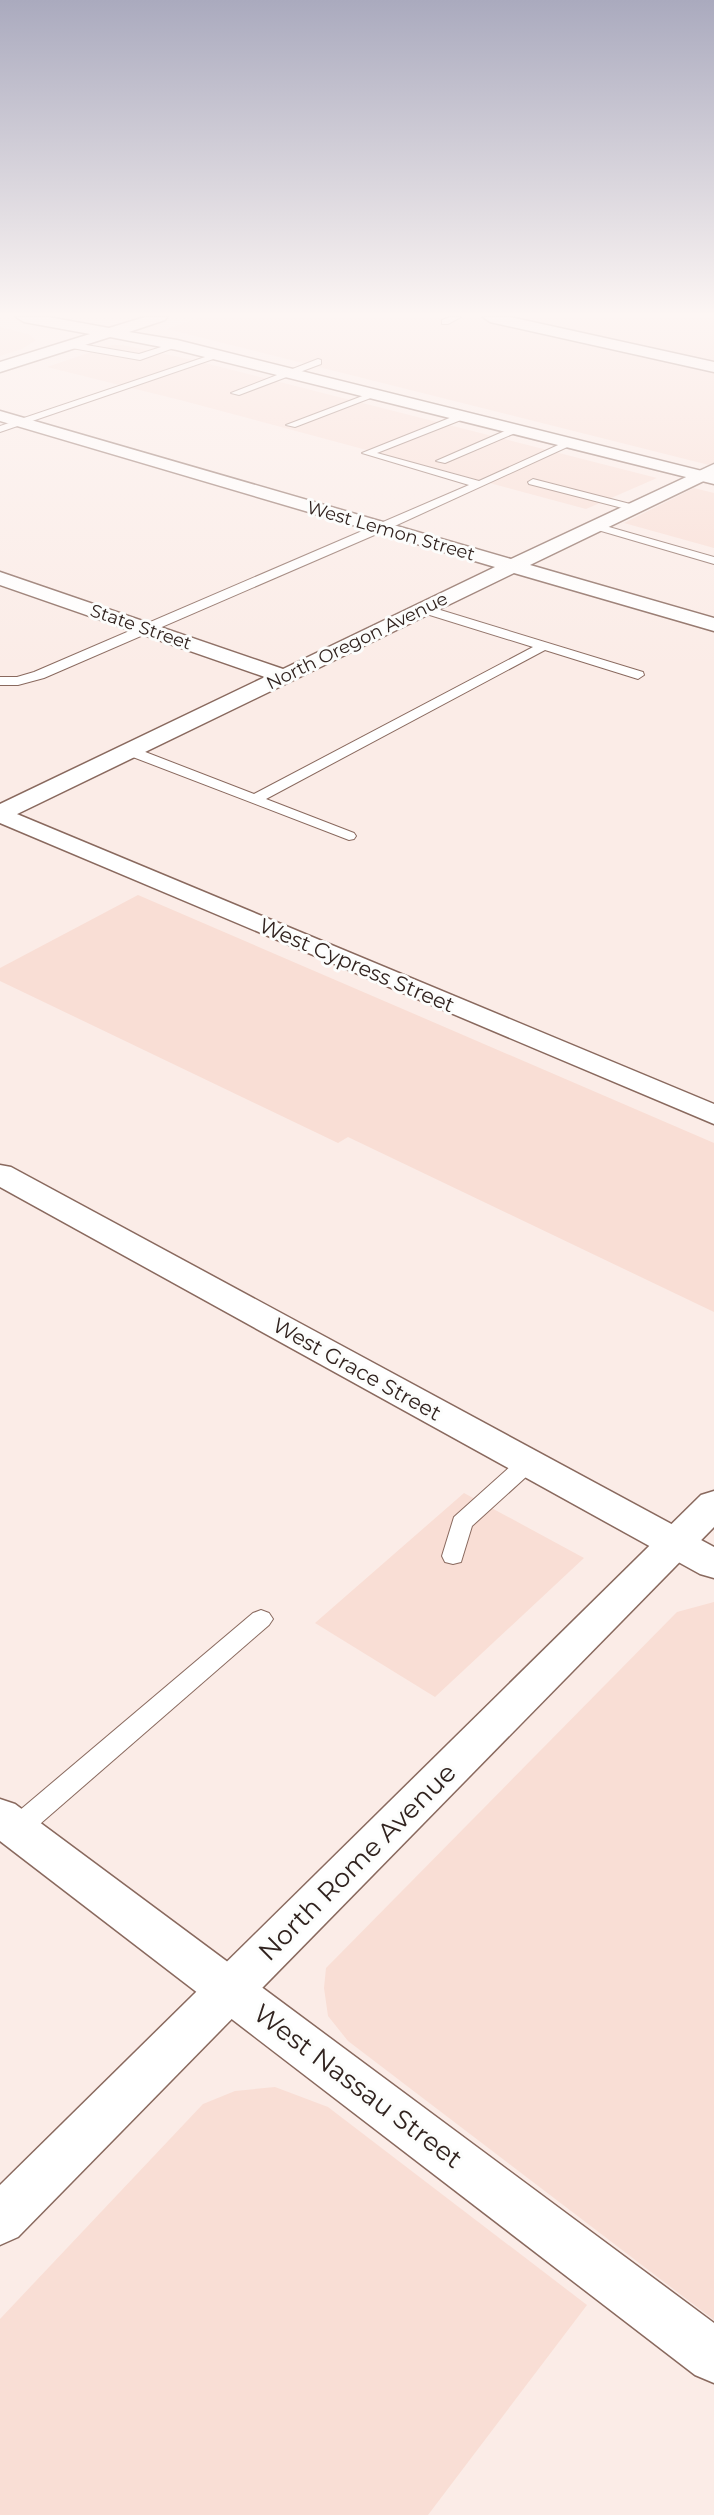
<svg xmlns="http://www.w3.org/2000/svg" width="714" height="2515" viewBox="0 0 714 2515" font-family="Montserrat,sans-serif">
<rect width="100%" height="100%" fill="#fbece7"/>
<g fill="#f9ded5">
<path d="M201,317H475L714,370V462L709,465L167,329Z"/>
<path d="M513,317H714V364L509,318Z"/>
<path d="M0,327L28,334L36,340L22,349L0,356Z"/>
<path d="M112,345H123L197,361L657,478L586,509L184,401L47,367Z"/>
<path d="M694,488L714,493V548L624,523Z"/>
<path d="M138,895L714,1143V1312L348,1137L338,1143L0,981V968Z"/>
<path d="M464,1493L584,1558L435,1697L315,1623Z"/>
<path d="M714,1602V2320L348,2041L328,2016L324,1988L326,1968L677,1612Z"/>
<path d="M275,2087L328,2107L587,2305L428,2515H0V2319L203,2104L235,2091Z"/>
</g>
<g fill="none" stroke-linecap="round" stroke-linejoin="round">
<g stroke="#89695e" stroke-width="2">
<g id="service">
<path d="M450,317H461L448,324H442V320Z"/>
<path d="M69,342L139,354L177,342L182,345L140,360L66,347L64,345Z"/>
<path d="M217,353L225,355L0,432V426Z"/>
<path d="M318,359L321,360V364L239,395L231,393Z"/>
<path d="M373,392L381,394L295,427L286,425Z"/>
<path d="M462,413L466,414V418L377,453L479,481L567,441L576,443L386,530L44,678L18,685H0V677H17L34,672L469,485L362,453Z"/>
<path d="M516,426L521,429L520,431L445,463L436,461Z"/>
<path d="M533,479L638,506L640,508L634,511L529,484L528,482Z"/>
<path d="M595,523L714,557V564L591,528L589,526Z"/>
<path d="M424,605L643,672L644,675L638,679L545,650L266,799L354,833L356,836L354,839L349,840L125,754L123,751L125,748H135L254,794L533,647L420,612L418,609Z"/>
<path d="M529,1454L537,1457L540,1462L537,1467L472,1526L461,1562L453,1564L445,1562L442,1556L454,1517L521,1457Z"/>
<path d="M261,1610L269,1613L273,1619L269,1625L25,1837L16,1840L7,1837L3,1829L7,1821L253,1613Z"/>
</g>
</g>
<g stroke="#89695e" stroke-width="3">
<g id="minor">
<path d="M483,317H510L714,362V372L490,322Z"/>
<path d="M0,411L511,559L714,464V476L530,565L714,618V631L514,573L9,818L0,820V804L265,677L0,585V572L283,669L495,567L0,421Z"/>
<path d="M0,1165L11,1167L714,1547V1578L700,1574L0,1187Z"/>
<path d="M0,1799L15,1804L714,2323V2383L695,2375L0,1841Z"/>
</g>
</g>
<g stroke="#89695e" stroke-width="3">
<g id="tertiary">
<path d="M16,317H48L109,328L145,317H167L165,320L129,332L177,340L714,474V484L177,350L110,337L0,372V362L90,334L24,322Z"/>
<path d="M0,807L714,1104V1124L0,823Z"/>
<path d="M714,1491V1527L18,2237L0,2245V2185L701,1495Z"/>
</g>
</g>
<use href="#service" fill="#fff" fill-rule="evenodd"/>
<use href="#minor" fill="#fff" fill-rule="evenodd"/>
<use href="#tertiary" fill="#fff" fill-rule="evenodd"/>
</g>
<linearGradient id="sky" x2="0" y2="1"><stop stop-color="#aaaabe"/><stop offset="0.47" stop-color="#fdf6f4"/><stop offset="1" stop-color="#fdf6f4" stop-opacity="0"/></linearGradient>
<rect width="714" height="669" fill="url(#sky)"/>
<g text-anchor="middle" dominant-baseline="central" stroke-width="6" stroke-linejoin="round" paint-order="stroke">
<g font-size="18" fill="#31231f" stroke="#fcfdfc">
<text transform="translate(391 531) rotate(16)">West Lemon Street</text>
<text transform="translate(141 627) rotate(19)">State Street</text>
<text transform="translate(357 641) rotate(-26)">North Oregon Avenue</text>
</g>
<g font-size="21" fill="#31231f" stroke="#fcfdfc">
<text transform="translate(357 965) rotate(23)">West Cypress Street</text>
<text transform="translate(357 1369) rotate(29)">West Grace Street</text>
</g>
<g font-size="26" fill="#31231f" stroke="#fcfdfc">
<text transform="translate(357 1862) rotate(-45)">North Rome Avenue</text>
<text transform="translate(358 2086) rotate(37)">West Nassau Street</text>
</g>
</g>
</svg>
